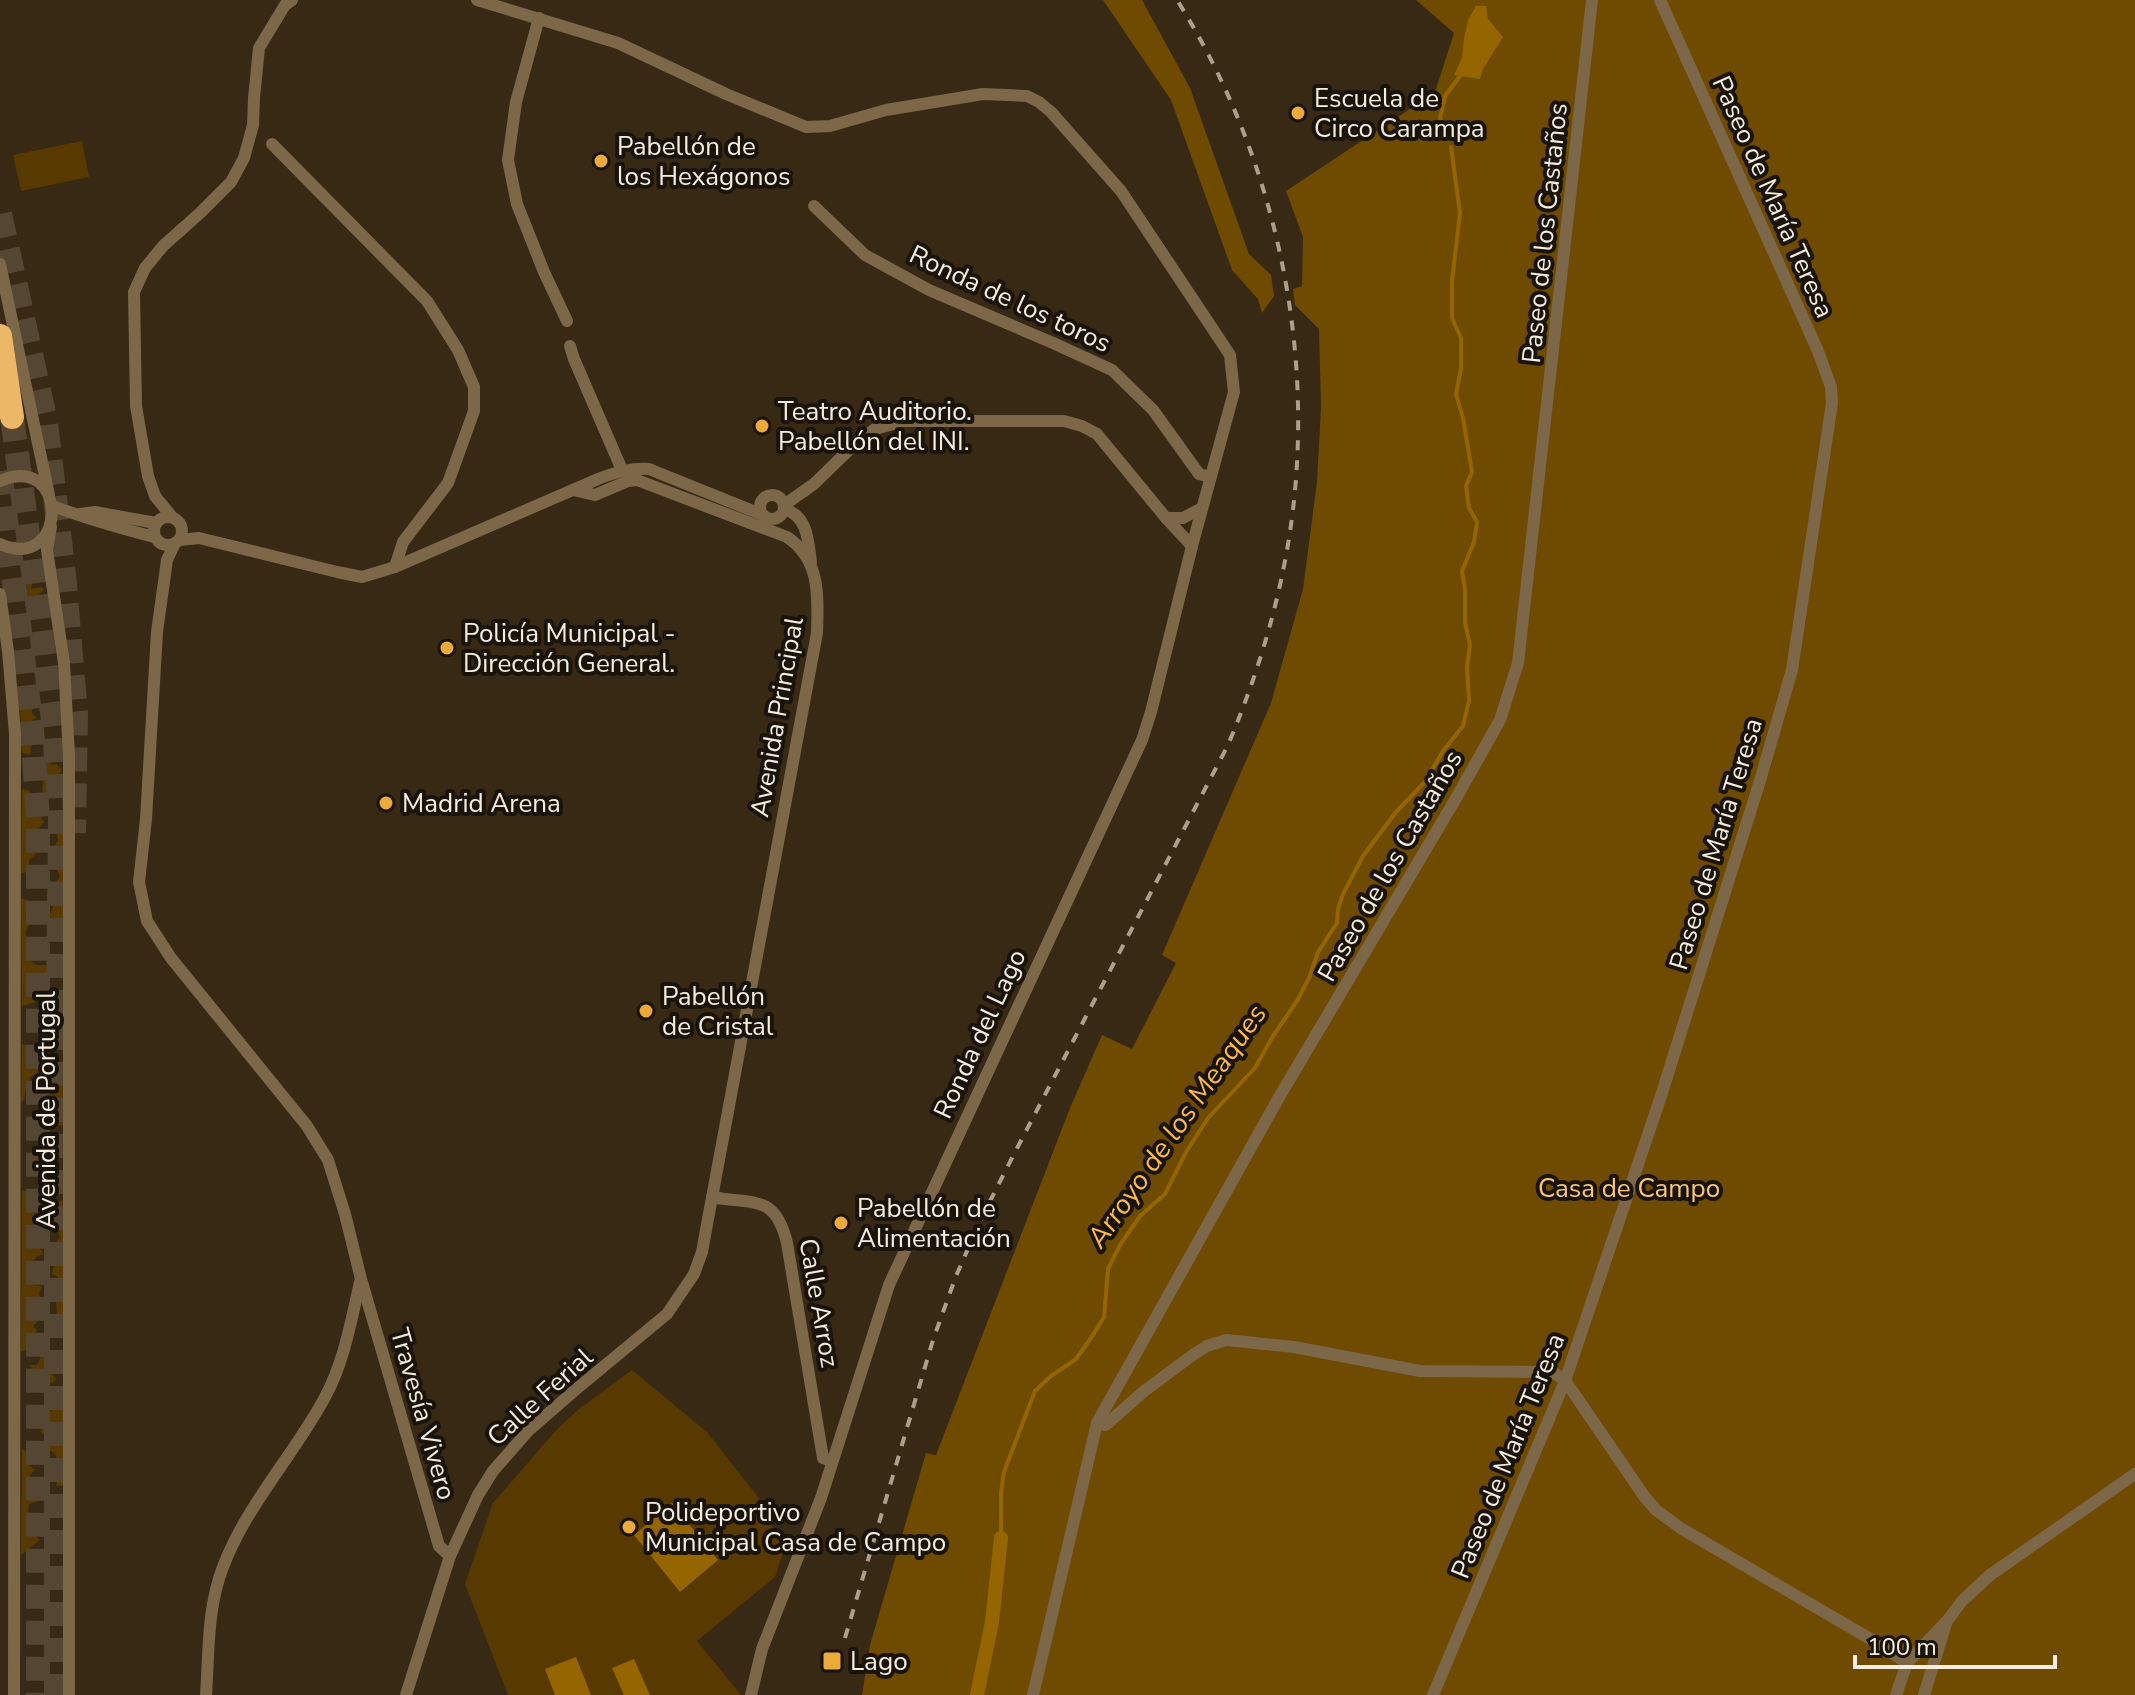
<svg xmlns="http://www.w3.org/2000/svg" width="2135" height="1695" viewBox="0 0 2135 1695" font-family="'Nunito Sans',sans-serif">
<rect width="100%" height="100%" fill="#372914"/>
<g fill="#583a00">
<path d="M82,141L89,177L21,191L13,155Z"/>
<path d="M30,576L33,579L31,589L41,587L44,590L37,596L42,601V603H35L34,609L31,612L27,608L31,599L19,596L14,590L18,588L27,591V578Z"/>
<path d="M20,707L26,710L32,708V713L37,718L33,719L32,723L39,731V741L31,746L30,755L22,753Z"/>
<path d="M45,762H50L52,765L56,764L62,769L61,772L56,776L61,781L60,786L50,782L46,793L42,791L43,780L35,776L37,772H41L42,764Z"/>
<path d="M22,789L30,791L29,796L38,801L35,808L44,822L36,831L38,839L31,840L29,843V848L36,854L29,860V872L21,873Z"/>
<path d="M64,822V942L57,940C62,929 59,920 48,916C53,910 55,905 52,898L46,896L50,888V881L54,882L58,880L60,876L58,871L49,864L53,860L55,853L50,847L55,845L58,840L55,826Z"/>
<path d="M21,898L31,902C25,910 23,917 31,924C21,932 27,942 34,949L29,953L30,960L36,965H48V980H44C35,986 31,992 36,1002L22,1006Z"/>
<path d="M22,1044L28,1046L32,1045L33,1051L45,1058L39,1073L30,1077V1081L33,1084L26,1089L24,1100L21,1102Z"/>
<path d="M64,1061V1125H56L53,1118L39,1109L43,1101V1094L50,1095L54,1089L50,1080L54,1079L58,1072L56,1064Z"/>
<path d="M39,1163L44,1167L47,1163L52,1164L53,1168L57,1169L55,1174L59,1179L56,1181H48L46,1190L44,1191L41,1189L43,1182H38L40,1175L33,1172L34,1164Z"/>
<path d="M22,1190L31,1193L26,1201L28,1204L35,1207L34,1215L40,1225L36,1233L43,1243L40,1247L43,1254L36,1257L33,1262L36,1269L31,1271L30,1281L32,1285L42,1286L39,1293L42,1305H37L31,1309L38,1321L33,1326L37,1331L32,1337L30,1348L21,1352Z"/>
<path d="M64,1200V1315L57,1314L56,1302L50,1296C56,1290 58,1286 58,1277L52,1274L55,1262L50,1256L56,1249L55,1243L60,1238L58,1229L52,1225C58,1218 60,1211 55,1202Z"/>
<path d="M49,1355L50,1362L60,1363L58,1370L51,1372L56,1380L52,1383L44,1377L38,1387L35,1386V1377L38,1373L32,1370L30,1365H37L41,1356Z"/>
<path d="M632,1370L707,1432L758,1497L784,1550L775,1577L697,1641L741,1695H508L465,1584L493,1503L558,1428L579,1409Z"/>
<path d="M64,1387V1486H56C59,1478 56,1471 49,1468L57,1460L55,1454L52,1451L46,1452L49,1438L40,1431L47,1423L46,1414L54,1409L55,1405L50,1400L55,1396L53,1390Z"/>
<path d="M22,1449L31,1454L28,1464L35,1470L30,1475L32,1483L35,1485H42L40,1491L42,1500L29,1504L28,1511L36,1516L48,1517L46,1522L49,1528L36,1532L37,1538L40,1540L21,1555Z"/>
</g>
<g fill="#6f4a01">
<path d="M1103,0H1142L1190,88L1249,254L1271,275L1274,296L1262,313L1258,299L1232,270L1171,100Z"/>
<path d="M1416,0H2135V1695H862L870,1645L926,1453L936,1455L1070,1108L1102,1035L1132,1049L1176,963L1162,955L1271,703L1303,589L1317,482L1321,407L1319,329L1295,305L1293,289L1302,286L1303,237L1286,191L1425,99L1436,89L1454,33Z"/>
</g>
<g fill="#956500">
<path d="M1476,6H1486L1488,19L1503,37L1483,69L1480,79L1454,75L1462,58L1464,38L1468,20Z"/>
<path d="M672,1503L718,1560L680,1592L634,1535Z"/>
<path d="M576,1657L591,1695H555L545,1669Z"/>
<path d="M634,1659L650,1695H624L612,1668Z"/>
</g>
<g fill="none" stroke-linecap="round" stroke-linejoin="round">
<g stroke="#956500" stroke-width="4">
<path d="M1446,131L1440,118L1445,96L1463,72"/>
<path d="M1001,1538V1492L1004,1472L1035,1391L1051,1376L1076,1359L1093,1335L1104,1317L1108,1269L1120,1245L1140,1216L1165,1194L1186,1152L1208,1118L1255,1068L1273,1036L1297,1001L1309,978L1318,952L1337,923L1338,909L1343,894L1363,856L1396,812L1425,782L1443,751L1463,726L1469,701L1467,667L1470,645L1465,622V589L1462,571L1474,542L1477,522L1469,508L1466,486L1472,472L1463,418L1456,394L1461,368V338L1452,318V281L1460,213L1451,147"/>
</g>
<path stroke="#956500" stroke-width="14" d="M977,1695L992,1622L1001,1538"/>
<g stroke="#544633" stroke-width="24" stroke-dasharray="24 12" stroke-linecap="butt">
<path d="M0,214L46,422L64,574L76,713L74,833"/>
<path d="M12,417L54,727L60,818L56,1203V1695"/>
<path d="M0,471L32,729L38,818V1695"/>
</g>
<g stroke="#7c6748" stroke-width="12">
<path d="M477,0L618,43L726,94L806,127L830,126L886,110L983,94L1027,96L1039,102L1051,112L1121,191L1230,355L1234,392L1192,546L1151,712L1142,740L889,1285L821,1498L762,1649L751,1695"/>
<path d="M539,18L516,102L508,160L517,204L544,272L567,321"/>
<path d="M272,144L427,301L458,350L474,387V411L448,483L403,542L395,567"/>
<path d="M814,206L865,255L929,290L1053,343L1112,370L1153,410L1199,474L1210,477"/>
<path d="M0,264L49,495"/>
<path d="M570,346L574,359L622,470"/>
<path d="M0,481C70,451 68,574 0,544"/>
<circle cx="772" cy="507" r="12"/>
<path d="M784,505L814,484L858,441L875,429L904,421H1064L1082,426L1097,434L1166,518L1192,546"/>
<path d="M53,506C87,519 119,528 154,537"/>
<path d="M784,509C808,516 808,540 811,562"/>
<path d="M80,514L95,512L156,523"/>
<circle cx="168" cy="531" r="14"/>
<path d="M172,517L155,496L148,476L136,406L134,292L145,268L163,246L200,213L231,182L244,158L253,125L254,98L259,48L285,5L292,0"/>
<path d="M1166,518H1183L1202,508"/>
<path d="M51,527L47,550L64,663L69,756V1695"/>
<path d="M179,540L199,538L337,572L362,577L395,567L598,479C616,472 630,468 649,469L763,515"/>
<path d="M175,543L167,560L157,632L146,819L139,882L147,921L171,958L307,1126L328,1160L345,1214L361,1279L439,1546L450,1556"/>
<path d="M0,594L8,651L15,734L14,1695"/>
<path d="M712,1197C753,1205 775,1193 787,1243L822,1452L823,1458L832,1461"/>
<path d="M1097,1423L1105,1425L1108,1423L1143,1392L1194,1354L1207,1346L1226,1340L1294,1347L1420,1371L1553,1372L1565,1381L1573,1392L1644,1496L1656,1510L1682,1529L1872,1640L1907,1663"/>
<path d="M206,1695C209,1653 207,1608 223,1567C246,1506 293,1456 324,1399C344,1363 351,1321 360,1282"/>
<path d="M406,1695L450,1556L478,1495L493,1471L528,1431L574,1391L667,1314L694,1274L702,1252L708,1219L817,633C818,597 821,560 787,537L637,480L628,481L595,495L573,490"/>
<path d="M1033,1695L1097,1423L1278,1099L1455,800L1500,720L1518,663L1592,0"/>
<path d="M1433,1695L1565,1381L1660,1099L1759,784L1792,670L1832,403L1831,387L1818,351L1660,0"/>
<path d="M1896,1695L1907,1663L1947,1621L1962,1601L1990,1575L2135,1474"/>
<path d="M1924,1695L1946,1624"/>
</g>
<path stroke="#ecb868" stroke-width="24" d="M0,336L12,417"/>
<path stroke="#aba08f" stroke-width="4" stroke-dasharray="10 10" stroke-linecap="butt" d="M845,1638L933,1340L956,1276L984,1213L1014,1154L1228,745C1266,655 1292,560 1297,463C1306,303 1263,136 1177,0"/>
</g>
<g fill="#ebaa39" stroke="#19130a" stroke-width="3">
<circle cx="1298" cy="113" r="8"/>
<circle cx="601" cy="161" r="8"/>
<circle cx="762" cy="426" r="8"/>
<circle cx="447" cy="648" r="8"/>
<circle cx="386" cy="803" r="8"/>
<circle cx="646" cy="1011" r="8"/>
<circle cx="841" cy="1223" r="8"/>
<circle cx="629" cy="1527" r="8"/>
<rect x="822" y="1651" width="20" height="20" rx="4"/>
</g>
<g text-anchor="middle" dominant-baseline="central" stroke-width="8" stroke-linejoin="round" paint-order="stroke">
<g font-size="26" fill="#f6ede0" stroke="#19130a" text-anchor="start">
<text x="1314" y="98">Escuela de<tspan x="1314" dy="30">Circo Carampa</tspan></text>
<text x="617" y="146">Pabellón de<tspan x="617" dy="30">los Hexágonos</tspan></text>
<text x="778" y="411">Teatro Auditorio.<tspan x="778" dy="30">Pabellón del INI.</tspan></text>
<text x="463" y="633">Policía Municipal -<tspan x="463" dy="30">Dirección General.</tspan></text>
<text x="402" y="803">Madrid Arena</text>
<text x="662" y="996">Pabellón<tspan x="662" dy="30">de Cristal</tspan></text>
<text x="857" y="1208">Pabellón de<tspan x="857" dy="30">Alimentación</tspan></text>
<text x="645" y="1512">Polideportivo<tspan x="645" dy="30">Municipal Casa de Campo</tspan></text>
<text x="850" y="1661">Lago</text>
</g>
<g font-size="26" fill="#f6ede0" stroke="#19130a">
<text transform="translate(1773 197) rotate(66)">Paseo de María Teresa</text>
<text transform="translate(1545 233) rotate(-84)">Paseo de los Castaños</text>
<text transform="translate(1010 299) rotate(25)">Ronda de los toros</text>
<text transform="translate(777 717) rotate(-80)">Avenida Principal</text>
<text transform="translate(1716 844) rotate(-73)">Paseo de María Teresa</text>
<text transform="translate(1390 866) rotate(-60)">Paseo de los Castaños</text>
<text transform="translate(980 1034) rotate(-65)">Ronda del Lago</text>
<text transform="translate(46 1110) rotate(-90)">Avenida de Portugal</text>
<text transform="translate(819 1303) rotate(80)">Calle Arroz</text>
<text transform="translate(540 1397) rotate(-42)">Calle Ferial</text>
<text transform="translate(423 1414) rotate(74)">Travesía Vivero</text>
<text transform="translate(1508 1456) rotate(-68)">Paseo de María Teresa</text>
</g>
<g font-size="26" fill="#fbc675" stroke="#19130a">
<text x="1629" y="1188">Casa de Campo</text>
</g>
<g font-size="28" font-style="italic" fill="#fcba4c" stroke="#19130a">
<text transform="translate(1177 1126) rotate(-55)">Arroyo de los Meaques</text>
</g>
</g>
<path d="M1855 1655v12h200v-12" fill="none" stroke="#f6ede0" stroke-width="4"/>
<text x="1867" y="1655" font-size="24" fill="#f6ede0" stroke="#19130a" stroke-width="6" paint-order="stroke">100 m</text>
</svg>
